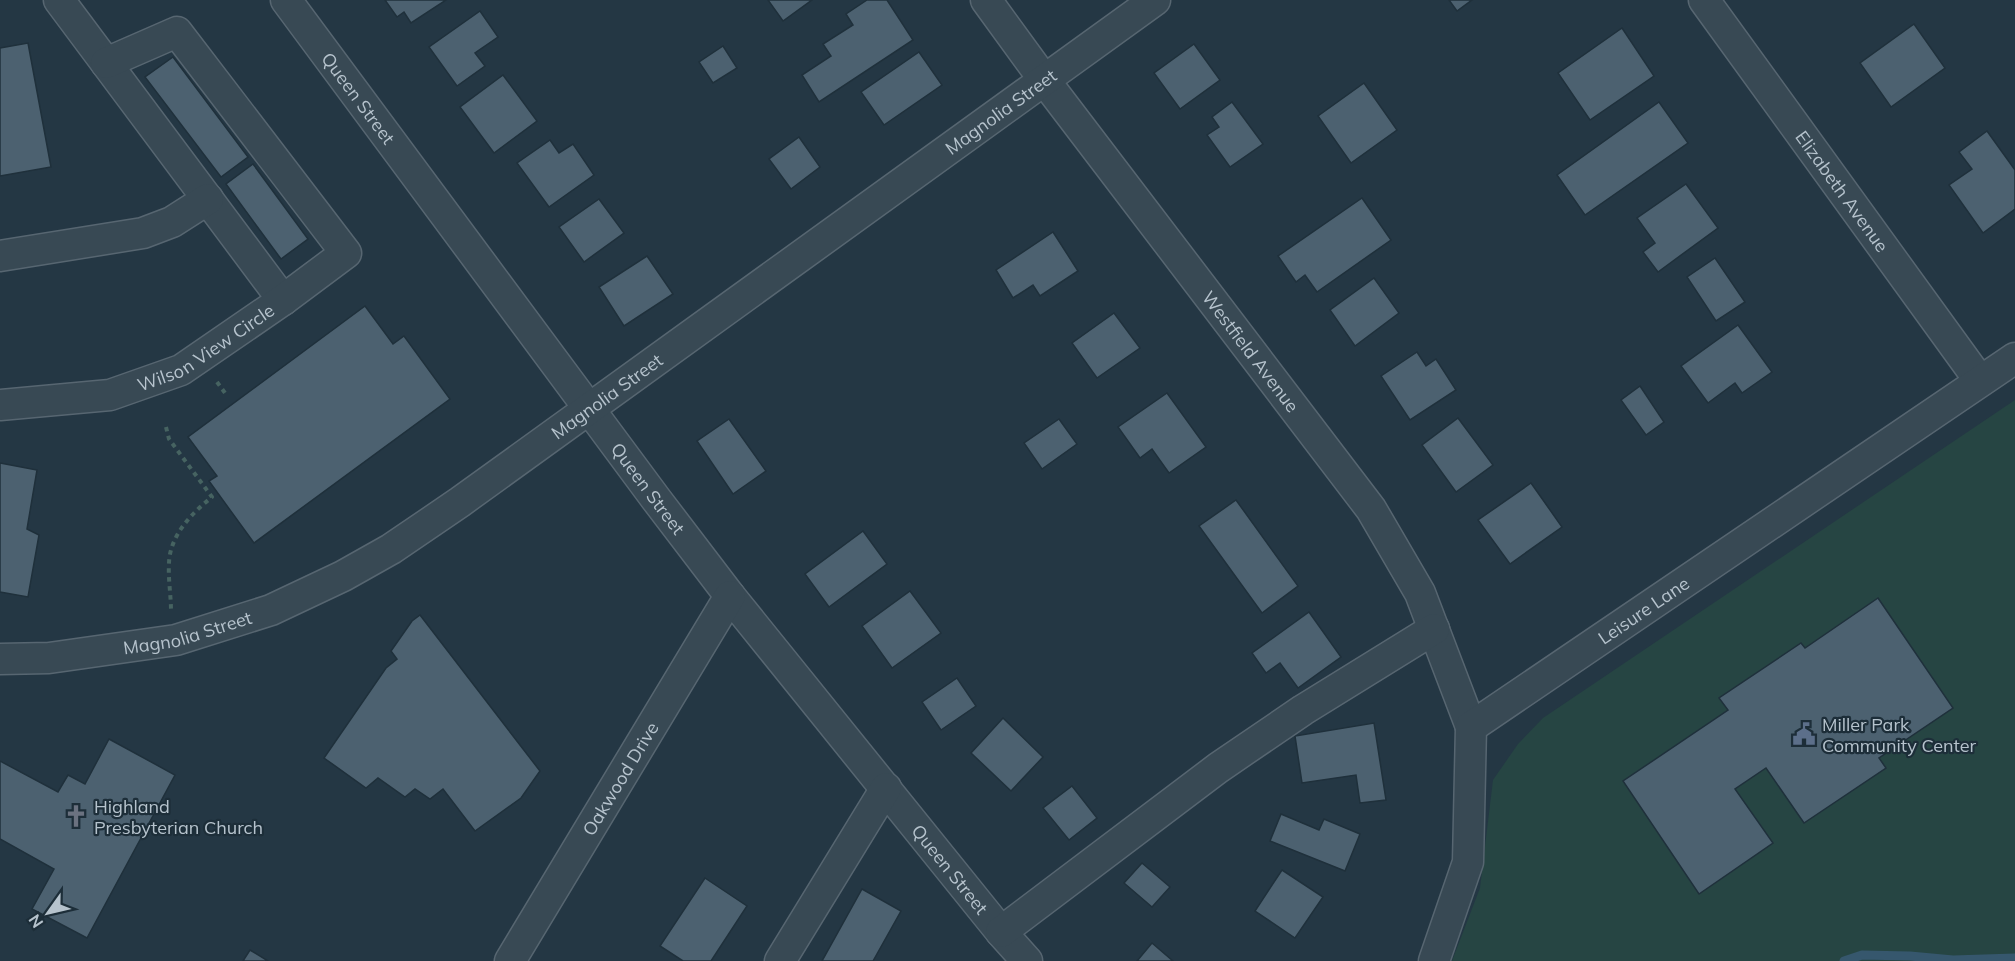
<svg xmlns="http://www.w3.org/2000/svg" width="2015" height="961" viewBox="0 0 2015 961" font-family="Mulish,sans-serif">
<rect width="100%" height="100%" fill="#243744"/>
<path fill="#264543" d="M2015,400V961H1452L1480,888L1493,780L1518,744L1543,718Z"/>
<g fill="none" stroke-linecap="round" stroke-linejoin="round">
<path stroke="#36576d" stroke-width="9" d="M1844,961L1862,955L1910,956L1953,960L2015,958"/>
</g>
<g fill="#4c6170" stroke="#1f303b" stroke-width="1.5">
<path d="M385,0H446L411,23L404,12L397,17Z"/>
<path d="M768,0H812L783,21Z"/>
<path d="M867,0H887L913,40L819,102L802,75L831,56L823,44L853,25L846,14Z"/>
<path d="M1449,0H1472L1457,11Z"/>
<path d="M480,11L498,37L475,53L485,66L457,86L429,47Z"/>
<path d="M1914,24L1945,68L1891,107L1860,63Z"/>
<path d="M1622,28L1654,76L1590,120L1558,73Z"/>
<path d="M28,43L51,167L0,176V48Z"/>
<path d="M1194,44L1220,80L1180,109L1154,73Z"/>
<path d="M723,46L737,68L713,83L699,62Z"/>
<path d="M919,52L942,85L884,125L861,92Z"/>
<path d="M173,57L248,157L221,177L145,77Z"/>
<path d="M503,75L537,121L494,153L460,107Z"/>
<path d="M1364,83L1397,130L1351,163L1318,116Z"/>
<path d="M1232,102L1263,144L1230,167L1207,135L1219,127L1212,117Z"/>
<path d="M1659,102L1688,143L1585,215L1557,175Z"/>
<path d="M1987,131L2015,170V209L1983,233L1949,185L1972,169L1959,152Z"/>
<path d="M799,137L820,167L791,189L769,159Z"/>
<path d="M550,140L559,153L573,144L594,175L549,207L517,163Z"/>
<path d="M253,164L308,239L281,259L226,184Z"/>
<path d="M1686,184L1718,228L1658,272L1643,252L1655,243L1637,218Z"/>
<path d="M1362,198L1391,240L1317,292L1305,275L1296,282L1278,256Z"/>
<path d="M599,199L624,233L584,262L559,227Z"/>
<path d="M1053,232L1078,271L1040,296L1033,285L1013,298L996,270Z"/>
<path d="M647,256L673,294L624,326L599,287Z"/>
<path d="M1715,258L1745,302L1716,321L1687,277Z"/>
<path d="M1374,278L1399,313L1355,346L1330,310Z"/>
<path d="M365,306L393,344L404,336L450,399L254,543L209,481L217,476L188,437Z"/>
<path d="M1114,313L1140,348L1097,378L1072,343Z"/>
<path d="M1738,325L1772,372L1742,393L1735,383L1708,403L1681,366Z"/>
<path d="M1417,352L1426,366L1436,359L1456,390L1410,420L1381,376Z"/>
<path d="M1640,386L1664,422L1646,435L1621,400Z"/>
<path d="M1167,393L1206,447L1169,473L1152,449L1140,458L1118,427Z"/>
<path d="M1458,418L1493,465L1456,492L1422,445Z"/>
<path d="M729,419L766,471L733,494L697,441Z"/>
<path d="M1059,419L1077,444L1042,469L1024,443Z"/>
<path d="M0,463L37,470L27,529L39,535L28,597L0,592Z"/>
<path d="M1531,483L1562,527L1510,564L1478,520Z"/>
<path d="M1236,500L1298,586L1262,613L1199,526Z"/>
<path d="M863,531L887,564L829,607L805,574Z"/>
<path d="M910,591L941,633L892,668L862,626Z"/>
<path d="M1878,598L1953,708L1879,758L1886,768L1804,823L1766,768L1735,789L1773,843L1699,894L1623,781L1728,710L1719,698L1801,643L1805,648Z"/>
<path d="M1309,612L1341,657L1298,688L1280,663L1266,673L1252,653Z"/>
<path d="M420,615L540,771L521,798L475,831L443,789L430,799L415,789L405,797L378,778L366,788L324,758L386,668L397,659L391,651L412,621Z"/>
<path d="M957,678L976,706L941,730L922,702Z"/>
<path d="M1003,718L1043,757L1011,791L971,753Z"/>
<path d="M1374,723L1386,800L1360,803L1356,775L1302,783L1295,736Z"/>
<path d="M109,739L175,775L87,938L32,909L54,869L0,839V761L58,792L68,775L85,784Z"/>
<path d="M1072,786L1097,818L1069,840L1043,808Z"/>
<path d="M1281,814L1319,830L1324,819L1360,834L1345,871L1270,841Z"/>
<path d="M1142,863L1170,887L1152,907L1124,883Z"/>
<path d="M1282,870L1323,897L1295,938L1255,911Z"/>
<path d="M705,878L747,906L711,961H683L660,946Z"/>
<path d="M862,889L901,911L873,961H822Z"/>
<path d="M1152,943L1173,961H1137Z"/>
<path d="M250,950L268,961H243Z"/>
</g>
<g fill="none" stroke-linecap="round" stroke-linejoin="round">
<g stroke="#576671" stroke-width="33">
<g id="minor">
<path d="M59,0L283,300"/>
<path id="s1" d="M286,0L656,499L730,596L1001,932L1027,961"/>
<path id="s2" d="M986,0L1045,81L1371,509L1420,593L1471,727"/>
<path id="s3" d="M1704,0L1980,381"/>
<path d="M0,256L143,233L172,222L208,199"/>
<path id="s4" d="M0,405L110,395L181,370L283,300L346,253L177,32L106,63"/>
<path id="s5" d="M0,659L49,658L176,640L271,610L343,576L391,549L460,502L1155,0"/>
<path d="M1001,932L1218,768L1303,710L1434,629"/>
<path id="s6" d="M510,961L730,596"/>
<path d="M780,961L886,788"/>
<path id="s7" d="M1434,961L1468,862L1471,727L2015,358"/>
</g>
</g>
<g stroke="#466361" stroke-width="4" stroke-dasharray="4.5 4.5" stroke-linecap="butt">
<path d="M217,382L225,393"/>
<path d="M166,427L169,439L212,497C192,513 170,535 169,563C168,579 171,595 171,611"/>
</g>
<use href="#minor" stroke="#384954" stroke-width="30"/>
</g>
<defs>
<g id="civic-bare" transform="scale(1.8)"><path d="M-.6-6.5H3V-4.5H.6V-3L4-1V1h2V6H-6V1h2V-1L-.6-3ZM-1.2 2.5V6h2.4V2.5Z" fill="#5c6f8a" stroke="#1d2e39" stroke-width="2.5" paint-order="stroke"/></g>
<g id="church-bare" transform="scale(1.8)"><path d="M-1.2-6h2.4v3.5h3.3v2.4h-3.3V6h-2.4V-.1h-3.3v-2.4h3.3Z" fill="#6b7280" stroke="#1d2e39" stroke-width="2.5" paint-order="stroke"/></g>
</defs>
<g fill-rule="evenodd">
<use href="#civic-bare" x="1804" y="734"/>
<use href="#church-bare" x="76" y="816"/>
</g>
<g text-anchor="middle" dominant-baseline="central" stroke-width="4.5" stroke-linejoin="round" paint-order="stroke">
<g font-size="18" fill="#b6c3cd" stroke="#1d2e39">
<text stroke="none"><textPath href="#s1" startOffset="122">Queen Street</textPath></text>
<text stroke="none"><textPath href="#s5" startOffset="1162">Magnolia Street</textPath></text>
<text stroke="none"><textPath href="#s3" startOffset="236">Elizabeth Avenue</textPath></text>
<text stroke="none"><textPath href="#s4" startOffset="218">Wilson View Circle</textPath></text>
<text stroke="none"><textPath href="#s2" startOffset="440">Westfield Avenue</textPath></text>
<text stroke="none"><textPath href="#s5" startOffset="676">Magnolia Street</textPath></text>
<text stroke="none"><textPath href="#s1" startOffset="608">Queen Street</textPath></text>
<text stroke="none"><textPath href="#s7" startOffset="448">Leisure Lane</textPath></text>
<text stroke="none"><textPath href="#s5" startOffset="190">Magnolia Street</textPath></text>
<text stroke="none"><textPath href="#s6" startOffset="213">Oakwood Drive</textPath></text>
<text stroke="none"><textPath href="#s1" startOffset="1094">Queen Street</textPath></text>
</g>
<g font-size="18" fill="#b6c3cd" stroke="#1d2e39" text-anchor="start">
<text x="1822" y="724">Miller Park<tspan x="1822" dy="21">Community Center</tspan></text>
<text x="94" y="806">Highland<tspan x="94" dy="21">Presbyterian Church</tspan></text>
</g>
</g>
<g transform="translate(48 913) rotate(236)" stroke="#1d2e39" stroke-width="4.5" paint-order="stroke">
<path d="M0-4.5L10 22L0 15L-10 22Z" fill="#b6c3cd"/>
<text y="-9" font-size="16" font-weight="bold" text-anchor="middle" fill="#b6c3cd">N</text>
</g>
</svg>
